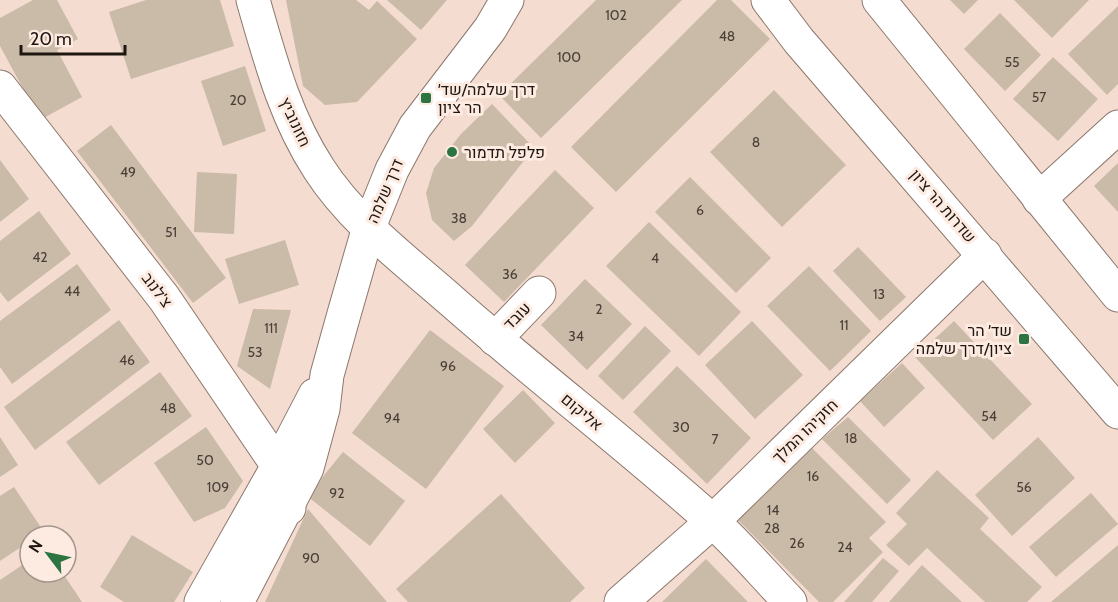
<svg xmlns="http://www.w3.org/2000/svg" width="1118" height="602" viewBox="0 0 1118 602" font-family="Cabin,Heebo,sans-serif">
<rect width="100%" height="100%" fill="#f4dcd0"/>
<g fill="#cabaa8">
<path d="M33,0H57L78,39L57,50L82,97L40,120L0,46V18Z"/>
<path d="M146,0H220L234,46L131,79L109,12Z"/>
<path d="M286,0H356L369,10L377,1L417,39L357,102L325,105L303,86Z"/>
<path d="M387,0H447L421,30Z"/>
<path d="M596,0H682L541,138L499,95Z"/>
<path d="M717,0H731L770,39L616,192L571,147Z"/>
<path d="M950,0H978L964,14Z"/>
<path d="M1014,0H1089L1052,38Z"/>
<path d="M1118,6V84L1107,95L1068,54Z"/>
<path d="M1000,13L1041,55L1005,91L964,49Z"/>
<path d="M1053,57L1098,99L1058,141L1013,99Z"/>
<path d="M245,66L266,131L223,146L201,81Z"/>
<path d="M774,90L846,165L782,227L710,152Z"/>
<path d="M492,104L534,148L472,226L454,241L432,220L426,193L434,168L461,134Z"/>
<path d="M111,125L226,278L193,303L77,151Z"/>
<path d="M0,160L29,199L0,222Z"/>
<path d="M1118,163V212L1094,186Z"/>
<path d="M555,170L594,208L504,302L465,265Z"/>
<path d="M197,172L237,174L234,234L194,232Z"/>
<path d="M690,177L771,258L736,293L655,212Z"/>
<path d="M39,211L71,254L8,302L0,292V241Z"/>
<path d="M649,222L741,312L699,356L606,266Z"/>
<path d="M285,240L299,285L239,304L225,259Z"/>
<path d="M858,247L906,297L880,321L833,271Z"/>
<path d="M77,264L111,310L12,384L0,367V321Z"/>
<path d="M809,266L871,331L830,371L767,306Z"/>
<path d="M585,279L632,324L587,370L541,325Z"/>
<path d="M253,309L291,310L270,389L237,366Z"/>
<path d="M119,320L150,362L35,450L4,407Z"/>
<path d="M752,321L803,375L755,419L705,365Z"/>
<path d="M954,321L1032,404L993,440L915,357Z"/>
<path d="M645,326L671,351L623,400L598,376Z"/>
<path d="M430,330L504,386L426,489L352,433Z"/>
<path d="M902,363L925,388L884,427L860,401Z"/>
<path d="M677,366L751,438L707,484L633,412Z"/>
<path d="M160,372L192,416L99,485L66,442Z"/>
<path d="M523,390L555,423L515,463L483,429Z"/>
<path d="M848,417L911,480L887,504L822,439Z"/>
<path d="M206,427L243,481L225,508L194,522L154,463Z"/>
<path d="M0,437L18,465L0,477Z"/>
<path d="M1038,437L1075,478L1012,536L975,495Z"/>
<path d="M811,447L886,522L869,538L883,552L833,602H819L738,520Z"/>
<path d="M343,452L405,501L370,546L307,496Z"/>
<path d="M937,470L989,518L980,529L1042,587L1027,602H985L927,548L909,566L886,545L907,524L896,513Z"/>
<path d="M14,487L44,532L30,536V541L0,561V496Z"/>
<path d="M1091,493L1118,524L1056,577L1029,547Z"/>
<path d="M501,494L585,588L570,602H408L396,589Z"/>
<path d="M308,509L387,602H265Z"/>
<path d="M132,535L193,572L174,602H124L100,587Z"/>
<path d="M1118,545V602H1051Z"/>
<path d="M883,558L899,571L872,602H844Z"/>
<path d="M706,559L748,602H662Z"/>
<path d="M30,560V572H62L82,602H0V580Z"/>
<path d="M922,565L962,602H889Z"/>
</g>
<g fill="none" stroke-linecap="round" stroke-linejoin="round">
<g stroke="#8c776c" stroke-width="35">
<g id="minor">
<path d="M253,0C270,59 285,117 319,169C353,222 408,262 454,303C538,377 627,445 711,520C739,545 764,575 790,602"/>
<path d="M768,0L799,41L1118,412"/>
<path d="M879,0L1118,295"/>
<path d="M0,87L164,298L278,466L283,478L289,508"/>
<path d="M1039,199L1118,127"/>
<path d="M495,339L539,293"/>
<path d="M201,602L278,466L315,395"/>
<path d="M237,602L307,468L323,409L327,375L344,314L369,227L392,170L415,127L490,29L507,0"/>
<path d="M621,602L713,521L985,255"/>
</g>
</g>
<use href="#minor" stroke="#fff" stroke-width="33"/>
</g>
<g fill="#2c7543" stroke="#fdeae0" stroke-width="2">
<rect x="420" y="92" width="12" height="12" rx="3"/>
<circle cx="452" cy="152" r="6"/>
<rect x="1018" y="333" width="12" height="12" rx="3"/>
</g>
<g text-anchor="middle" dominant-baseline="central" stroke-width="6" stroke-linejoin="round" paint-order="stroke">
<g font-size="14" fill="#493f37">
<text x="616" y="15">102</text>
<text x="727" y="36">48</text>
<text x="569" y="57">100</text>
<text x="1012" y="62">55</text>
<text x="1039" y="97">57</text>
<text x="238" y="100">20</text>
<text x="756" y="142">8</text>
<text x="128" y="172">49</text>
<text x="700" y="210">6</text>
<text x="459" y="218">38</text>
<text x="171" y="232">51</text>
<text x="40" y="257">42</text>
<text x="655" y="258">4</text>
<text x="510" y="274">36</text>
<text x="72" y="291">44</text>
<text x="879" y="294">13</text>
<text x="599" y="309">2</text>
<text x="844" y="325">11</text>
<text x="271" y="328">111</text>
<text x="576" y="336">34</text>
<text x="255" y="352">53</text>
<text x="127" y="360">46</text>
<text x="448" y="366">96</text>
<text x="168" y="408">48</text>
<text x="989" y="416">54</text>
<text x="392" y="418">94</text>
<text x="681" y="427">30</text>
<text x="851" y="438">18</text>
<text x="715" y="439">7</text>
<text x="205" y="460">50</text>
<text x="813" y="476">16</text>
<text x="218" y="487">109</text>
<text x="1024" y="487">56</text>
<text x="337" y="493">92</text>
<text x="773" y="510">14</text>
<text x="772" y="528">28</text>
<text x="797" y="543">26</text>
<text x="845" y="547">24</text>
<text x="311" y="558">90</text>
</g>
<g font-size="16" fill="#1e1611" stroke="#fdeae0" text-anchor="start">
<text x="438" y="89">דרך שלמה/שד׳<tspan x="438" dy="18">הר ציון</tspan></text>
<text x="464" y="152">פלפל תדמור</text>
<text x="1012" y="330" text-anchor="end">שד׳ הר<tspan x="1012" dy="18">ציון/דרך שלמה</tspan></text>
</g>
<g font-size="16" fill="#1e1611" stroke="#fdeae0">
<text transform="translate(295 122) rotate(65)">חזונוביץ</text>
<text transform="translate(385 191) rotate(-67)">דרך שלמה</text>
<text transform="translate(943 206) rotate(49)">שדרות הר ציון</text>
<text transform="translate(157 290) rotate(53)">צ'לנוב</text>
<text transform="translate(517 316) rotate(-45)">עובד</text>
<text transform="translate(582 412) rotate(40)">אליקום</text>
<text transform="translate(805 431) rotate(-44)">חזקיהו המלך</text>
</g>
</g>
<g transform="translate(48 554) rotate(302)"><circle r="28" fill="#fdeae0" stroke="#a4958d" stroke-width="1.5"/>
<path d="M0-4.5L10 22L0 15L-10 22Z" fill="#2c7543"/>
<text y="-9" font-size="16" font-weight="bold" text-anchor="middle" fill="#1e1611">N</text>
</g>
<path d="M21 45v9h104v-9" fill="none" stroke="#1e1611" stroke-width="3"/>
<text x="30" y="45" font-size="18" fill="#1e1611" stroke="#fdeae0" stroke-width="4.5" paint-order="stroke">20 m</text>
</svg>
